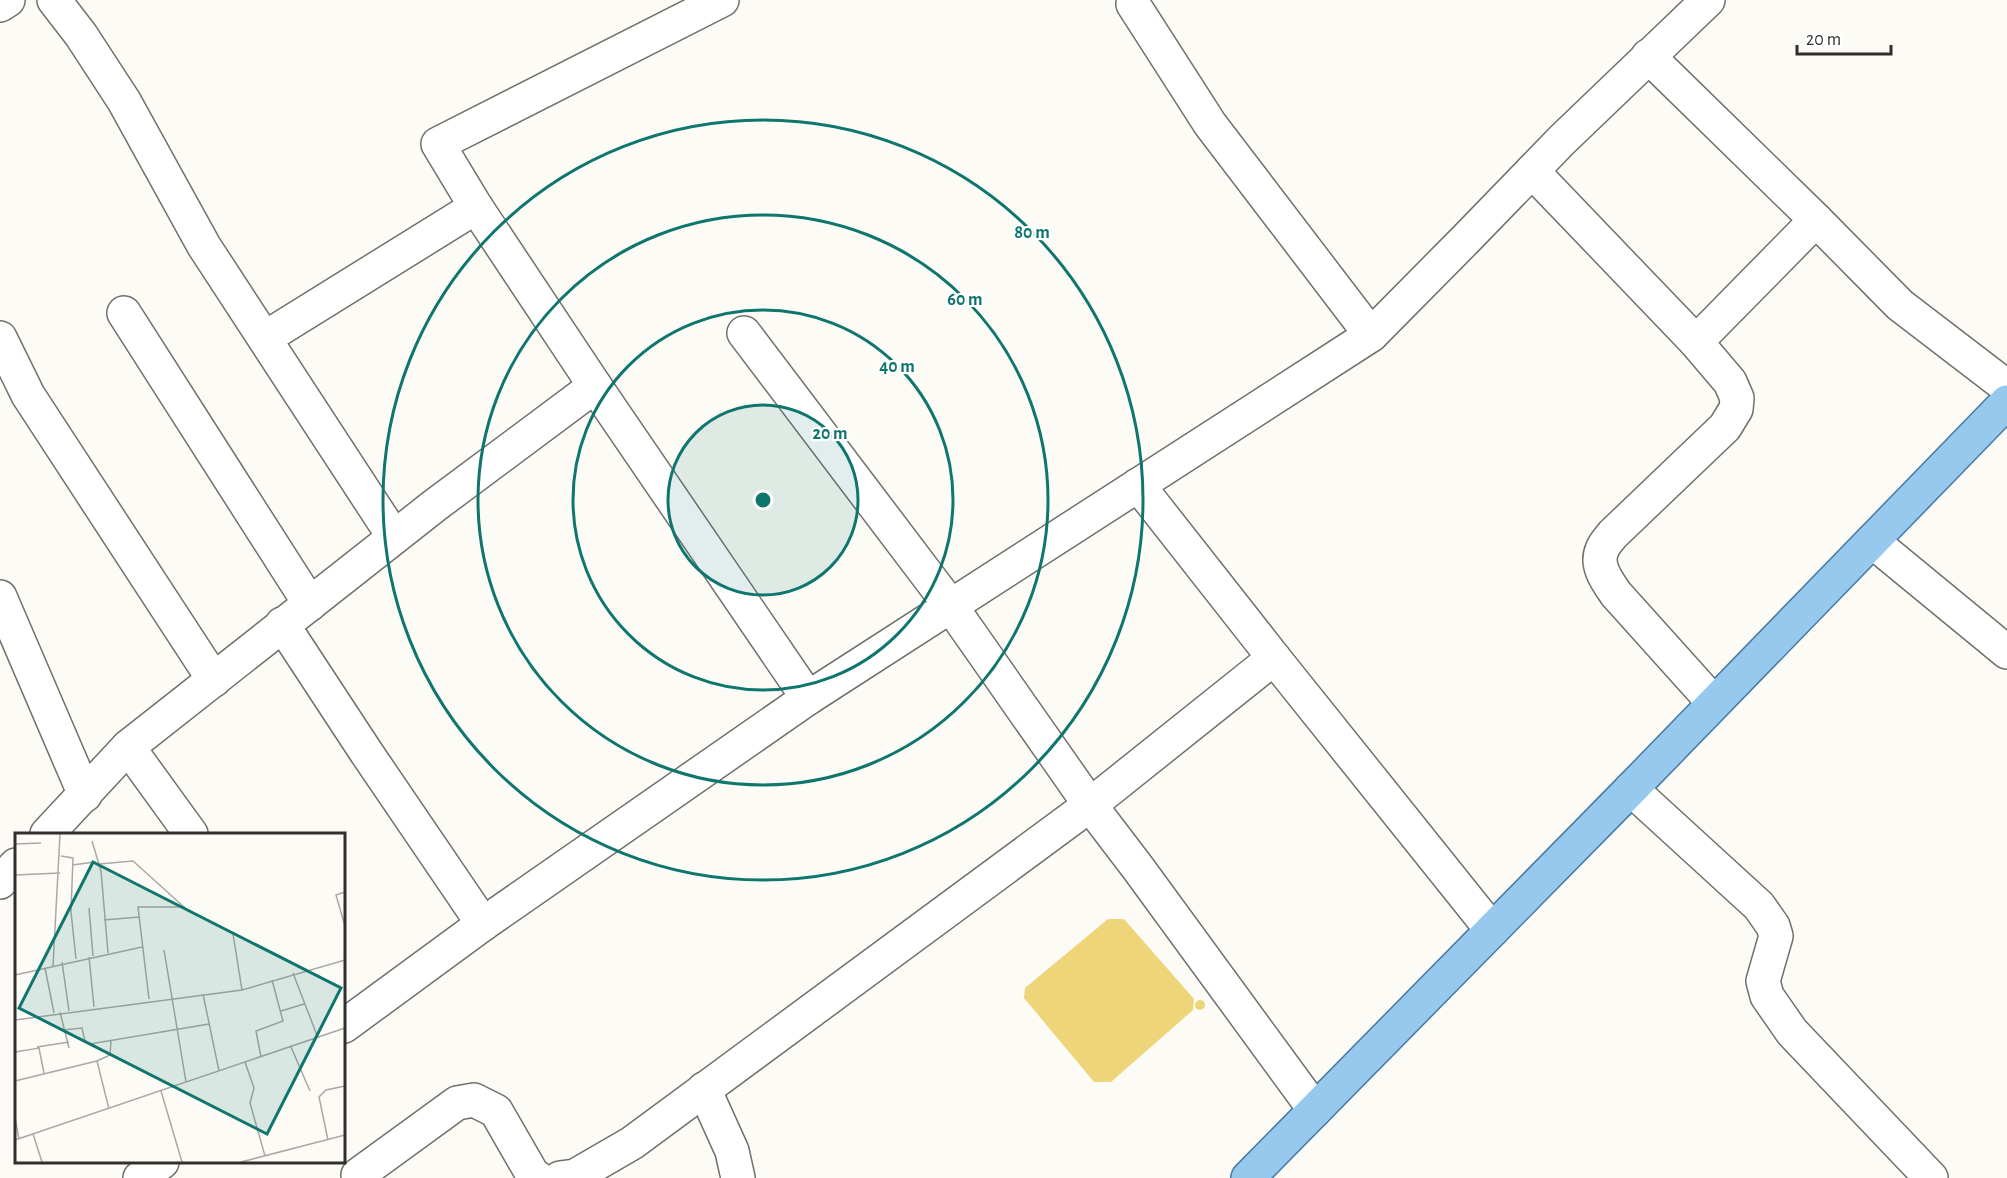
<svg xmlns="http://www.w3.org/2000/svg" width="2007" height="1178" viewBox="0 0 2007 1178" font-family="'Alegreya Sans',sans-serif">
<rect width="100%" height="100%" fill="#fcfbf6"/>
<g fill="#efd57a">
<path d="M1108,919H1124L1194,999L1193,1010L1111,1082H1094L1024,998L1025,988Z"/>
<circle cx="1200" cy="1005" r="5"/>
</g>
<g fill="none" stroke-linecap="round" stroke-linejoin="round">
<g stroke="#71706c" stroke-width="36">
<g id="minor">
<path d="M54,0L81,35L124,101L204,246L394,537"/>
<path d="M722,0L438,144L476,207L595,386L808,698"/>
<path d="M1133,4L1210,124L1371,335"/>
<path d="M0,5L8,0"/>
<path d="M1648,56L1816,220L1900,305L2007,387"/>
<path d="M1532,171L1696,342L1730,382L1737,398L1736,409L1725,427L1613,534C1609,539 1604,544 1602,550C1595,566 1608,582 1616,594L1714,703"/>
<path d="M124,313L310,604"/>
<path d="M744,333L950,605L1090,805L1138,868L1315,1110"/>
<path d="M0,338L28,395L214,680"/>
<path d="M265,338L476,207"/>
<path d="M1696,342L1816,220"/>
<path d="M1138,485L1274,658L1492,930"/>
<path d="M1872,541L2007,652"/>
<path d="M0,597L85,795"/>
<path d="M282,624L366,752L483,924"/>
<path d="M128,747L191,834"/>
<path d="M1631,789L1759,906L1773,926L1776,936L1763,981L1767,996L1792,1032L1931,1178"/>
<path d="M47,834L128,747L434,506L595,386"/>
<path d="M0,882L16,865"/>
<path d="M344,1026L483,924L808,698L1371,335L1466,239L1562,140L1708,0"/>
<path d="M704,1089L732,1151L738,1178"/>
<path d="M358,1175L457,1103L474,1100L496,1111L534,1177L538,1178"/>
<path d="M140,1178L162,1162"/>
<path d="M560,1178L575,1176L632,1143L1090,805L1274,658"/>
</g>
</g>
<g stroke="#467aa2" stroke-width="36">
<path id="primary" d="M1248,1178L1631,789L2007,402"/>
</g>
<use href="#minor" stroke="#fff" stroke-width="33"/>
<use href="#primary" stroke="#97c8ed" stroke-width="33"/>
</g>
<circle cx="763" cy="500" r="95" fill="#0f766e" fill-opacity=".12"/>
<g fill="none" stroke="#0f766e" stroke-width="3">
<circle cx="763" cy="500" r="95"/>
<circle cx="763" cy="500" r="190"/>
<circle cx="763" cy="500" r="285"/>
<circle cx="763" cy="500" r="380"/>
</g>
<g transform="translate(15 833)">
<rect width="330" height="330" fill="#fcfbf6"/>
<path fill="none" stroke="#aaa9a6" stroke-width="1.5" d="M77,8L86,38L93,120M0,11L26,10M46,23L58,25L56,79L61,126M84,31L118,28L169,74M57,32L80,29M0,42L45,40M330,59L321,62L330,93M74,75L78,123M89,87L124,84M218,101L227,157M149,117L171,249M74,124L79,174M47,129L54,178M38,133L45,1M30,135L39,180M278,140L303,205M0,142L127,114M188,161L204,238M134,166L123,74H170M266,178L289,171M45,179L54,215M0,187L227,157L330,127M48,197L67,195L70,208L75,211L194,191M22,214L54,209M276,214L295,258M0,219L24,215L29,240M246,224L241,198L268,188L257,147M82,228L95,222L96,208M230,229L239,255L235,270L250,323M0,248L82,228L94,276M146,258L167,329M0,285L4,306M18,301L27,329M0,307L330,195M313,307L304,264L311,257L330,253M226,329L330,302"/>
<path fill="#0f766e" fill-opacity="0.15" stroke="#0f766e" stroke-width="3" d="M78,29L326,155L252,301L4,175Z"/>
<rect width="330" height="330" fill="none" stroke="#302f2d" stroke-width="3"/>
</g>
<circle cx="763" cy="500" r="9" fill="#0f766e" stroke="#fff" stroke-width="3"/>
<g font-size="18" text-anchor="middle" font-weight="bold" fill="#0f766e" stroke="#fff" stroke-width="4.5" stroke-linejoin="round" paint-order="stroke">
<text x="1032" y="238">80 m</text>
<text x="965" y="305">60 m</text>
<text x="897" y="372">40 m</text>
<text x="830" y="439">20 m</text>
</g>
<path d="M1797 45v9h94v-9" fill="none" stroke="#302f2d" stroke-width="3"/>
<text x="1806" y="45" font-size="18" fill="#302f2d" stroke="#ffffff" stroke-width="4.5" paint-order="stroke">20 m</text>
</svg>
